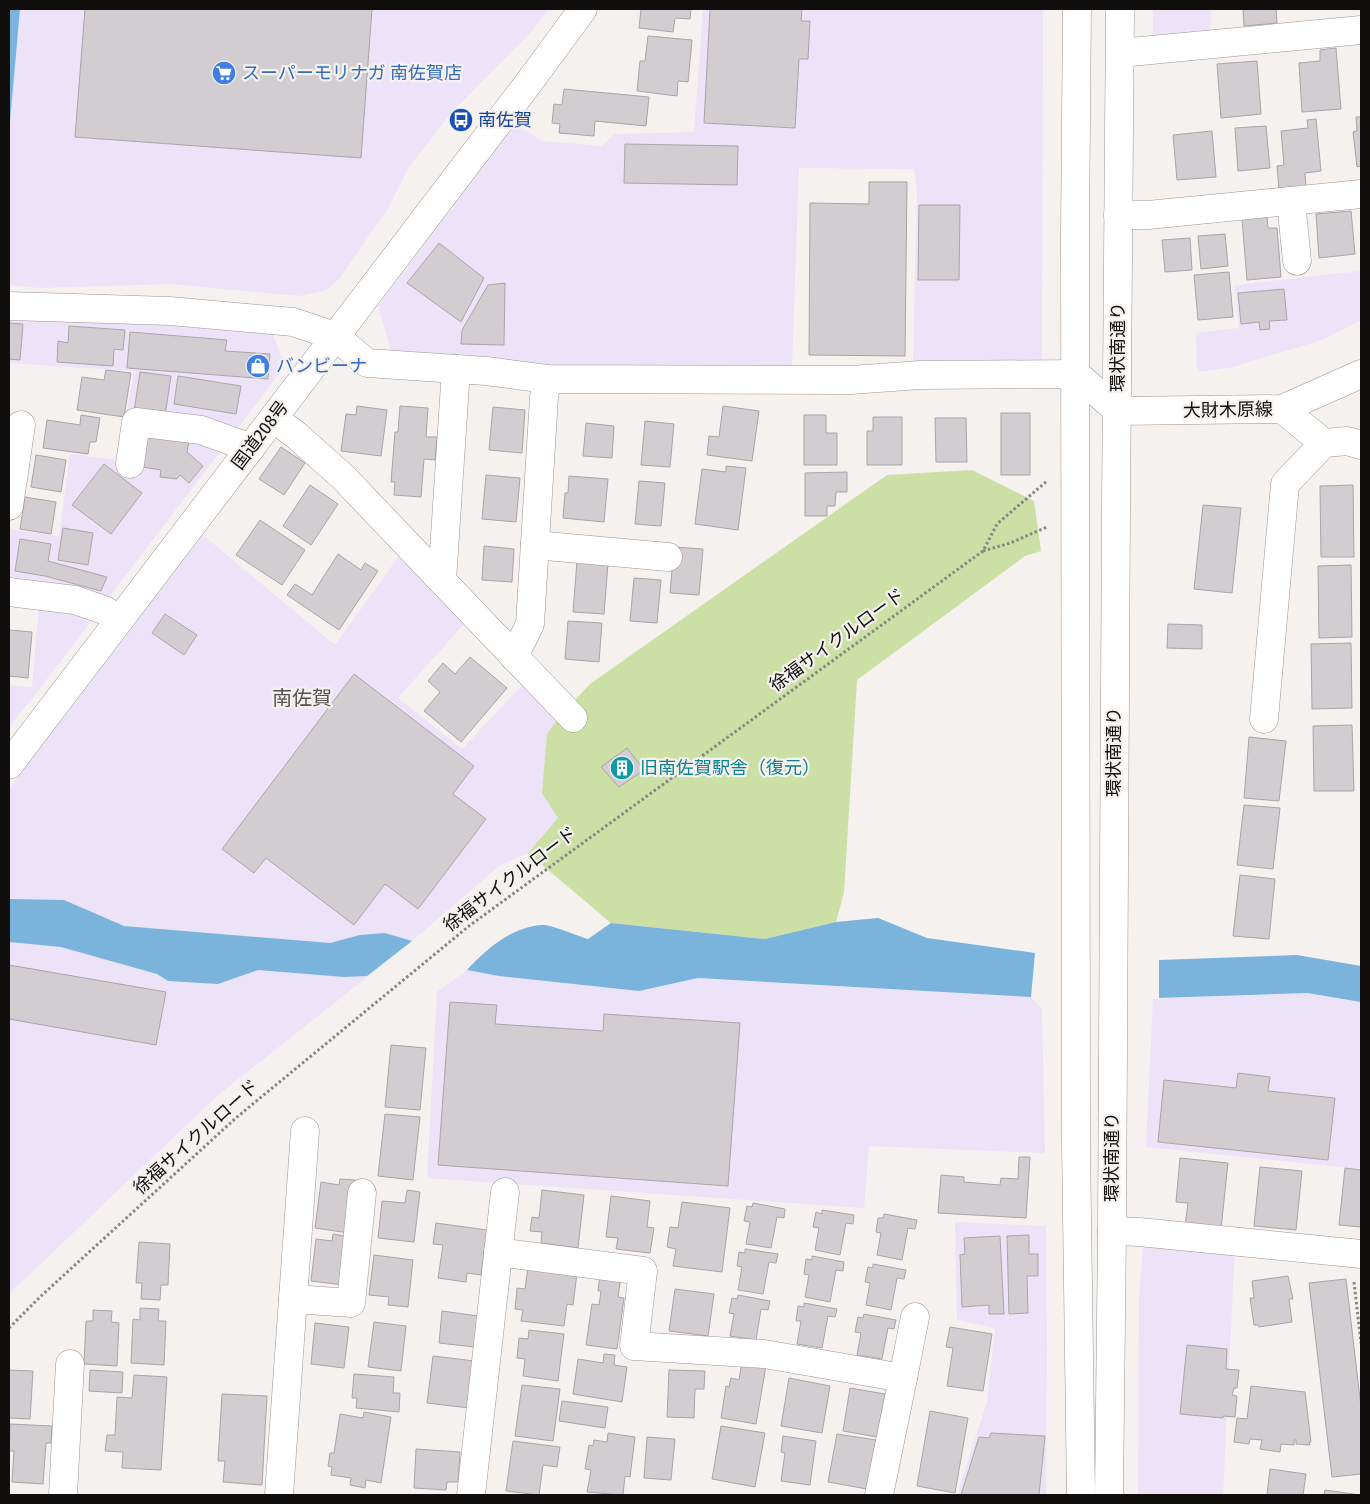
<svg xmlns="http://www.w3.org/2000/svg" width="1370" height="1504" viewBox="0 0 1370 1504" font-family="'Fira Sans Condensed','Noto Sans JP',sans-serif">
<rect width="100%" height="100%" fill="#f4f1ee"/>
<g fill="#ece3f8">
<path d="M9,9H549L531,32L451,113L409,167L387,210L339,279L325,291L299,296L171,284L40,288L9,285Z"/>
<path d="M703,9H1043L1042,360L913,361L917,193L914,169L799,168L792,366L552,367L504,359L391,351L378,306L516,124L542,141L601,146L615,134L694,132Z"/>
<path d="M1153,9H1211L1210,39L1153,43Z"/>
<path d="M1361,271V320L1322,340L1229,368L1197,372L1196,333L1239,328L1235,285Z"/>
<path d="M9,315L175,322L272,332L285,366L38,691L9,727V685L32,687L39,606L9,599V541L11,529L59,536L70,454L119,460L134,371L9,363Z"/>
<path d="M203,535L335,645L404,549L469,618L398,698L462,749L528,679L561,715L558,818L528,853L499,866L405,947L217,1096L9,1294V789Z"/>
<path d="M467,970L499,976L639,991L698,978L1031,997L1042,1009L1045,1153L869,1146L864,1208L427,1178L437,992Z"/>
<path d="M1307,993L1361,1002V1169L1146,1147L1153,999Z"/>
<path d="M955,1222L1046,1226L1047,1346L1046,1495H957L987,1402L995,1328L957,1320Z"/>
<path d="M1144,1235L1235,1245L1223,1495H1138L1139,1300Z"/>
</g>
<path fill="#ccdfa5" d="M972,470L1034,501L1041,551L1025,556L857,680L844,892L836,922L765,939L611,923L528,853L558,818L542,793L547,734L561,715L590,684L887,475Z"/>
<g fill="#7ab4dd">
<path d="M9,9H20L9,133Z"/>
<path d="M9,899L64,900L124,926L330,943L360,935L385,933L412,941L367,976L344,977L258,970L218,984L168,981L157,974L61,947L9,942Z"/>
<path d="M878,918L927,938L1035,953L1031,997L698,978L639,991L499,976L467,970C486,949 513,926 543,925C553,925 577,936 588,939L611,923L765,939L836,922Z"/>
<path d="M1297,955L1361,966V1002L1307,993L1159,998V960Z"/>
</g>
<g fill="#d2cdd0" stroke="#a9a5a7">
<path d="M85,9H372L361,158L75,137Z"/>
<path d="M641,9H691L690,19L675,18L673,32L639,28Z"/>
<path d="M710,9H802L801,21H810L808,59H799L795,128L704,123Z"/>
<path d="M1243,9H1276L1277,23L1244,26Z"/>
<path d="M648,36L692,40L688,82L678,81L677,96L637,91L640,61H645Z"/>
<path d="M1336,48L1341,109L1302,112L1299,63L1320,61V50Z"/>
<path d="M1257,61L1261,114L1221,118L1217,64Z"/>
<path d="M564,89L649,97L646,126L595,121L594,136L559,133L560,124L552,123L554,104L562,105Z"/>
<path d="M1356,117H1361V166L1357,167L1353,132L1357,131Z"/>
<path d="M1316,119L1321,171L1305,173L1306,187L1279,189L1277,166L1284,165L1281,131L1308,128L1307,120Z"/>
<path d="M1266,126L1270,168L1238,171L1235,128Z"/>
<path d="M1212,131L1216,177L1177,180L1173,135Z"/>
<path d="M625,144L738,146L737,185L624,183Z"/>
<path d="M869,182H907L905,356L809,355L810,203L869,204Z"/>
<path d="M919,205H960L959,280H918Z"/>
<path d="M1351,211L1355,254L1319,258L1316,214Z"/>
<path d="M1267,217L1268,228H1277L1281,277L1247,280L1242,219Z"/>
<path d="M1225,234L1228,266L1201,269L1198,236Z"/>
<path d="M1190,238L1192,270L1165,272L1162,240Z"/>
<path d="M439,243L484,278L461,322L407,283Z"/>
<path d="M1229,272L1233,317L1198,320L1194,275Z"/>
<path d="M505,283L504,345L461,344L462,330L488,285Z"/>
<path d="M1284,289L1287,320L1269,321L1270,329L1260,330L1259,322L1241,324L1238,293Z"/>
<path d="M9,323L23,324L20,360L9,359Z"/>
<path d="M69,326L125,330L123,350L114,349L113,366L57,362L58,341L68,343Z"/>
<path d="M130,332L227,340L225,351L270,354L268,379L127,368Z"/>
<path d="M106,370L131,373L124,417L77,410L82,377L104,380Z"/>
<path d="M140,372L171,376L165,416L134,412Z"/>
<path d="M178,376L241,386L236,414L174,404Z"/>
<path d="M357,406L387,410L381,456L341,451L346,414L356,415Z"/>
<path d="M400,406L428,408L426,437H437L435,460L424,459L421,497L394,495L395,482H391L395,432H398Z"/>
<path d="M723,406L759,411L752,461L707,455L709,436L719,437Z"/>
<path d="M493,407L525,410L522,453L489,450Z"/>
<rect x="1001" y="413" width="29" height="62"/>
<path d="M81,415L100,418L96,442H90L88,454L43,448L47,420L80,425Z"/>
<path d="M804,415H826V433H837V465H804Z"/>
<path d="M873,417H902V465H867V431H873Z"/>
<path d="M935,418H966L967,462H936Z"/>
<path d="M645,421L674,424L670,467L641,465Z"/>
<path d="M586,423L614,426L612,458L583,456Z"/>
<path d="M148,435L189,441L187,452L203,466L189,483L180,475L177,479L160,477L161,470L143,467Z"/>
<path d="M281,447L305,463L284,495L259,479Z"/>
<path d="M36,455L66,460L61,492L31,487Z"/>
<path d="M104,464L142,493L111,534L72,505Z"/>
<path d="M726,466L746,468L738,530L695,524L702,469L726,472Z"/>
<path d="M847,472V492H836L835,506H827V516H805V473Z"/>
<path d="M486,475L520,478L516,522L482,519Z"/>
<path d="M569,476L608,479L604,522L563,518L565,493H568Z"/>
<path d="M639,481L665,483L661,526L635,524Z"/>
<path d="M310,485L338,504L311,545L283,526Z"/>
<path d="M1353,485L1354,557H1321L1320,486Z"/>
<path d="M25,497L56,502L51,534L20,529Z"/>
<path d="M1203,505L1241,508L1232,593L1194,589Z"/>
<path d="M260,520L305,550L282,585L236,555Z"/>
<path d="M63,528L93,533L88,565L58,560Z"/>
<path d="M20,539L51,544L48,561L107,577L101,591L45,576L15,571Z"/>
<path d="M484,546L514,549L512,582L482,580Z"/>
<path d="M674,547L703,549L699,595L670,593Z"/>
<path d="M338,554L361,570L365,563L378,571L339,630L287,595L295,584L312,595Z"/>
<path d="M577,561L608,564L604,614L573,612Z"/>
<path d="M1351,565L1352,637L1319,638L1318,566Z"/>
<path d="M634,578L661,580L657,623L630,621Z"/>
<path d="M165,614L197,635L184,655L152,633Z"/>
<path d="M568,621L602,623L599,662L565,659Z"/>
<path d="M1168,624L1202,625V649L1167,648Z"/>
<path d="M9,630L32,632L28,678L9,676Z"/>
<path d="M1351,643L1352,708L1312,709L1311,644Z"/>
<path d="M470,657L507,688L461,742L424,711L440,692L428,681L443,663L455,674Z"/>
<path d="M354,674L474,766L453,794L486,819L418,909L385,884L354,925L266,858L254,873L222,849Z"/>
<path d="M1352,725L1354,791H1314L1313,726Z"/>
<path d="M1249,737L1286,741L1279,801L1244,798Z"/>
<path d="M627,748L644,770L619,787L601,767Z"/>
<path d="M1244,805L1280,808L1273,869L1237,865Z"/>
<path d="M1240,875L1275,879L1269,939L1233,936Z"/>
<path d="M9,965L166,992L156,1045L9,1019Z"/>
<path d="M450,1002L497,1005L495,1024L603,1031L604,1014L740,1023L728,1186L438,1165Z"/>
<path d="M391,1045L426,1048L420,1110L385,1107Z"/>
<path d="M1238,1073L1270,1077L1268,1091L1335,1098L1328,1160L1158,1142L1164,1080L1236,1088Z"/>
<path d="M385,1114L420,1117L413,1180L378,1176Z"/>
<path d="M1019,1157H1030L1026,1218L938,1213L941,1175L964,1177V1182L1000,1185L1001,1178L1018,1179Z"/>
<path d="M1180,1158L1228,1163L1221,1229L1185,1226L1188,1203L1176,1202Z"/>
<path d="M1260,1167L1302,1171L1296,1230L1254,1226Z"/>
<path d="M1345,1168L1361,1170V1227L1339,1225Z"/>
<path d="M340,1179L355,1180L349,1233L315,1228L321,1182L339,1185Z"/>
<path d="M407,1190L420,1192L414,1242L378,1238L382,1201L405,1203Z"/>
<path d="M542,1190L584,1195L578,1248L541,1243L542,1232L530,1231L532,1217L539,1218Z"/>
<path d="M611,1196L650,1201L647,1227L654,1228L650,1253L616,1249L618,1238L606,1237Z"/>
<path d="M682,1202L730,1208L722,1272L673,1266L676,1249L667,1247L670,1227L678,1228Z"/>
<path d="M753,1203L785,1209L784,1218L777,1217L771,1248L746,1244L750,1222L744,1221L747,1206L752,1207Z"/>
<path d="M822,1210L854,1215L853,1224L846,1223L840,1255L815,1250L819,1228L813,1227L816,1212L822,1214Z"/>
<path d="M884,1214L917,1220L915,1229L908,1228L902,1260L877,1255L881,1233L876,1232L878,1218H883Z"/>
<path d="M436,1223L487,1230L481,1275L467,1273L466,1282L438,1278L443,1245L433,1244Z"/>
<path d="M333,1234L350,1237L344,1285L311,1281L316,1239L332,1241Z"/>
<path d="M1029,1235V1254H1038V1276H1027L1028,1313L1009,1314L1007,1236Z"/>
<path d="M1000,1236L1004,1314H989V1305L962,1307L960,1255L965,1254L964,1238Z"/>
<path d="M139,1242L170,1244L168,1285H161L160,1300L141,1299L142,1283H136Z"/>
<path d="M745,1249L778,1254L776,1263L769,1262L763,1294L738,1290L742,1267L737,1266L739,1252L745,1253Z"/>
<path d="M374,1255L413,1260L408,1307L388,1305L389,1297L369,1295Z"/>
<path d="M812,1256L844,1262L843,1271L836,1270L830,1302L805,1297L809,1275L804,1274L806,1259L812,1260Z"/>
<path d="M873,1264L906,1270L904,1279L897,1278L891,1310L866,1305L870,1283L865,1282L868,1267L873,1268Z"/>
<path d="M528,1267L577,1273L573,1305L567,1304L564,1326L521,1321L523,1310L515,1309L517,1288L525,1289Z"/>
<path d="M600,1274L621,1276L618,1297L624,1298L617,1349L586,1345L592,1304L599,1305L601,1291H598Z"/>
<path d="M1288,1276L1293,1299H1289L1292,1322L1259,1327L1258,1325H1254L1250,1298H1254L1252,1281Z"/>
<path d="M1346,1279L1361,1407V1474L1332,1477L1309,1283Z"/>
<path d="M675,1289L714,1294L708,1336L669,1331Z"/>
<path d="M738,1295L770,1301L768,1310L761,1309L756,1340L730,1336L734,1314L729,1313L732,1298L737,1299Z"/>
<path d="M804,1303L837,1309L835,1317L828,1316L822,1348L797,1344L801,1321H796L798,1306L804,1307Z"/>
<path d="M140,1308L159,1309L158,1321H166L164,1365L131,1363L133,1319L140,1320Z"/>
<path d="M93,1310L112,1311L111,1322L119,1323L117,1366L84,1364L86,1321H93Z"/>
<path d="M442,1311L478,1316L474,1347L439,1343Z"/>
<path d="M864,1314L896,1320L894,1329L888,1328L882,1359L857,1355L861,1333L855,1332L858,1317L863,1318Z"/>
<path d="M374,1322L406,1326L401,1371L368,1367Z"/>
<path d="M315,1323L349,1327L344,1368L311,1364Z"/>
<path d="M950,1327L992,1334L983,1391L947,1386L953,1348L946,1347Z"/>
<path d="M529,1330L564,1334L558,1381L523,1376L525,1359L517,1358L519,1338L528,1339Z"/>
<path d="M1187,1345L1227,1349L1226,1369L1239,1370L1237,1388H1234L1232,1395L1237,1396L1235,1417L1223,1416V1418L1180,1414Z"/>
<path d="M604,1354L615,1355L614,1365L627,1367L622,1402L573,1394L578,1359L603,1363Z"/>
<path d="M433,1356L475,1361L469,1408L427,1403Z"/>
<path d="M742,1362L766,1366L756,1424L721,1418L726,1386L729,1387L731,1378L739,1380Z"/>
<path d="M9,1370L33,1371L30,1419L9,1418Z"/>
<path d="M90,1370L123,1372L122,1393L89,1391Z"/>
<path d="M669,1370L705,1371L704,1389H695L694,1418L667,1417Z"/>
<path d="M354,1374L394,1377L393,1393H400L399,1412L356,1408L357,1398H352Z"/>
<path d="M134,1375L167,1377L161,1470L122,1468L123,1452L105,1451L107,1435H115L117,1397L132,1398Z"/>
<path d="M789,1378L830,1386L822,1433L781,1426Z"/>
<path d="M522,1385L560,1389L553,1441L515,1436Z"/>
<path d="M1251,1386L1305,1392L1311,1442H1309L1310,1445L1296,1444V1440H1294V1445L1281,1444L1280,1452L1260,1449L1262,1440L1250,1439L1249,1444L1234,1442L1237,1418L1247,1419Z"/>
<path d="M850,1388L885,1394L877,1437L843,1431Z"/>
<path d="M222,1394L267,1396L262,1485L223,1482L225,1461H218Z"/>
<path d="M562,1401L608,1407L605,1428L559,1421Z"/>
<path d="M930,1411L968,1418L955,1493L917,1486Z"/>
<path d="M364,1412L391,1417L381,1483L366,1480L365,1488L350,1485L351,1478L331,1475L332,1467L328,1466L330,1453H334L340,1414L363,1418Z"/>
<path d="M10,1424L52,1426L51,1443H46L43,1484L12,1482L14,1451H9Z"/>
<path d="M721,1426L765,1433L755,1487L712,1479Z"/>
<path d="M608,1433L635,1437L630,1477L625,1476L623,1495L587,1492L591,1470L585,1469L589,1445L593,1446L594,1440L607,1442Z"/>
<path d="M991,1433L1045,1436L1039,1495H961L979,1437L989,1438Z"/>
<path d="M837,1434L876,1440L867,1489L828,1482Z"/>
<path d="M783,1436L816,1441L810,1485L781,1481L785,1453L781,1452Z"/>
<path d="M647,1437L675,1439L671,1480L644,1478Z"/>
<path d="M513,1441L560,1447L557,1467L543,1465L539,1495L506,1491Z"/>
<path d="M416,1449L460,1452L458,1482H447L446,1490L414,1488Z"/>
<path d="M1270,1469L1306,1474L1303,1495H1267Z"/>
<path d="M1325,1490L1360,1495H1324Z"/>
</g>
<g fill="none" stroke-linecap="round" stroke-linejoin="round">
<g stroke="#9a9794" stroke-width="29">
<g id="minor">
<path d="M1120,53L1361,30"/>
<path d="M1291,201L1297,261"/>
<path d="M1118,215H1148L1361,194"/>
<path d="M9,306L170,311L293,322L335,336L367,363L486,371L547,379L851,380L920,375L1076,374L1118,411L1282,409L1361,374"/>
<path d="M1282,409L1324,443L1347,441L1361,445"/>
<path d="M273,418L296,435L343,477L573,718"/>
<path d="M130,464L136,422L201,430L251,448"/>
<path d="M9,506L21,425"/>
<path d="M535,545L668,557"/>
<path d="M442,581L456,369"/>
<path d="M9,592L75,600L104,610L120,619"/>
<path d="M514,657L530,624L544,397L547,379"/>
<path d="M1264,719L1285,484L1324,443"/>
<path d="M1112,1231L1139,1232L1361,1254"/>
<path d="M498,1252L643,1271L634,1346L764,1354L903,1378L879,1495"/>
<path d="M293,1299L351,1303L362,1193"/>
<path d="M903,1378L915,1317"/>
<path d="M63,1495L70,1364"/>
<path d="M279,1495L305,1131"/>
<path d="M471,1495L505,1192"/>
</g>
</g>
<g stroke="#9a9794" stroke-width="29">
<g id="major">
<path d="M1077,9L1075,232L1076,1144L1081,1495"/>
<path d="M1109,1495L1112,1231L1116,508L1120,9"/>
</g>
</g>
<g stroke="#9a9794" stroke-width="29">
<path id="highway" d="M9,765L533,77L583,9"/>
</g>
<g stroke="#888684" stroke-width="3" stroke-dasharray="2.5 2.5" stroke-linecap="butt">
<path d="M983,551L1010,543L1047,527"/>
<path d="M1354,1282L1361,1343"/>
<path d="M9,1328L41,1296L237,1117L469,926L983,551L997,524L1047,481"/>
</g>
<use href="#minor" stroke="#fff" stroke-width="28"/>
<use href="#major" stroke="#fff" stroke-width="28"/>
<use href="#highway" stroke="#fff" stroke-width="28"/>
</g>
<defs>
<g id="supermarket-disc" transform="scale(1.25)"><circle r="9.5" fill="#3f7fe0" stroke="#f4f1ee"/><path d="M-6-5.5h2.5l.6 2H6L4.5 2H-2.5L-4.4-4H-6ZM-1.5 3.2a1.3 1.3 0 1 0 .1 0ZM3 3.2a1.3 1.3 0 1 0 .1 0Z" fill="#fff"/></g>
<g id="bus-disc" transform="scale(1.25)"><circle r="9.5" fill="#1a4fb4" stroke="#f4f1ee"/><path d="M-5-6H5V4H4V6H2V4H-2V6H-4V4H-5ZM-3.5-4V0h7V-4ZM-3.5 1.2v1.5H-2V1.2ZM2 1.2v1.5H3.5V1.2Z" fill="#fff"/></g>
<g id="shop-disc" transform="scale(1.25)"><circle r="9.5" fill="#3f7fe0" stroke="#f4f1ee"/><path d="M-5-2.5h2.3a2.7 3.5 0 0 1 5.4 0H5L5.5 6h-11ZM-1.5-2.5h3a1.5 2.3 0 0 0-3 0Z" fill="#fff"/></g>
<g id="building-disc" transform="scale(1.25)"><circle r="9.5" fill="#0f9aa8" stroke="#f4f1ee"/><path d="M-4-6H4V6H1V3H-1V6H-4ZM-2.5-4.3h1.7v1.8h-1.7ZM.8-4.3h1.7v1.8H.8ZM-2.5-1h1.7V.8h-1.7ZM.8-1h1.7V.8H.8Z" fill="#fff"/></g>
</defs>
<g fill-rule="evenodd">
<use href="#supermarket-disc" x="224" y="73"/>
<use href="#bus-disc" x="461" y="120"/>
<use href="#shop-disc" x="258" y="366"/>
<use href="#building-disc" x="622" y="768"/>
</g>
<g text-anchor="middle" dominant-baseline="central" stroke-width="4.5" stroke-linejoin="round" paint-order="stroke">
<g font-size="18" fill="#366cbe" stroke="#f4f1ee" text-anchor="start">
<text x="242" y="73">スーパーモリナガ 南佐賀店</text>
<text x="276" y="366">バンビーナ</text>
</g>
<g font-size="18" fill="#164399" stroke="#f4f1ee" text-anchor="start">
<text x="478" y="120">南佐賀</text>
</g>
<g font-size="18" fill="#100f0e" stroke="#f4f1ee">
<text transform="translate(1118 347) rotate(-90)">環状南通り</text>
<text transform="translate(1228 410) rotate(-1)">大財木原線</text>
<text transform="translate(260 435) rotate(-53)">国道208号</text>
<text transform="translate(837 640) rotate(-36)">徐福サイクルロード</text>
<text transform="translate(1114 752) rotate(-90)">環状南通り</text>
<text transform="translate(510 879) rotate(-37)">徐福サイクルロード</text>
<text transform="translate(196 1137) rotate(-42)">徐福サイクルロード</text>
<text transform="translate(1112 1157) rotate(-90)">環状南通り</text>
</g>
<g font-size="18" fill="#0d838f" stroke="#f4f1ee" text-anchor="start">
<text x="640" y="768">旧南佐賀駅舎（復元）</text>
</g>
<g font-size="20" fill="#54524f" stroke="#f4f1ee">
<text x="302" y="698">南佐賀</text>
</g>
</g>
<rect width="1370" height="1504" fill="none" stroke="#100f0e" stroke-width="20"/>
</svg>
